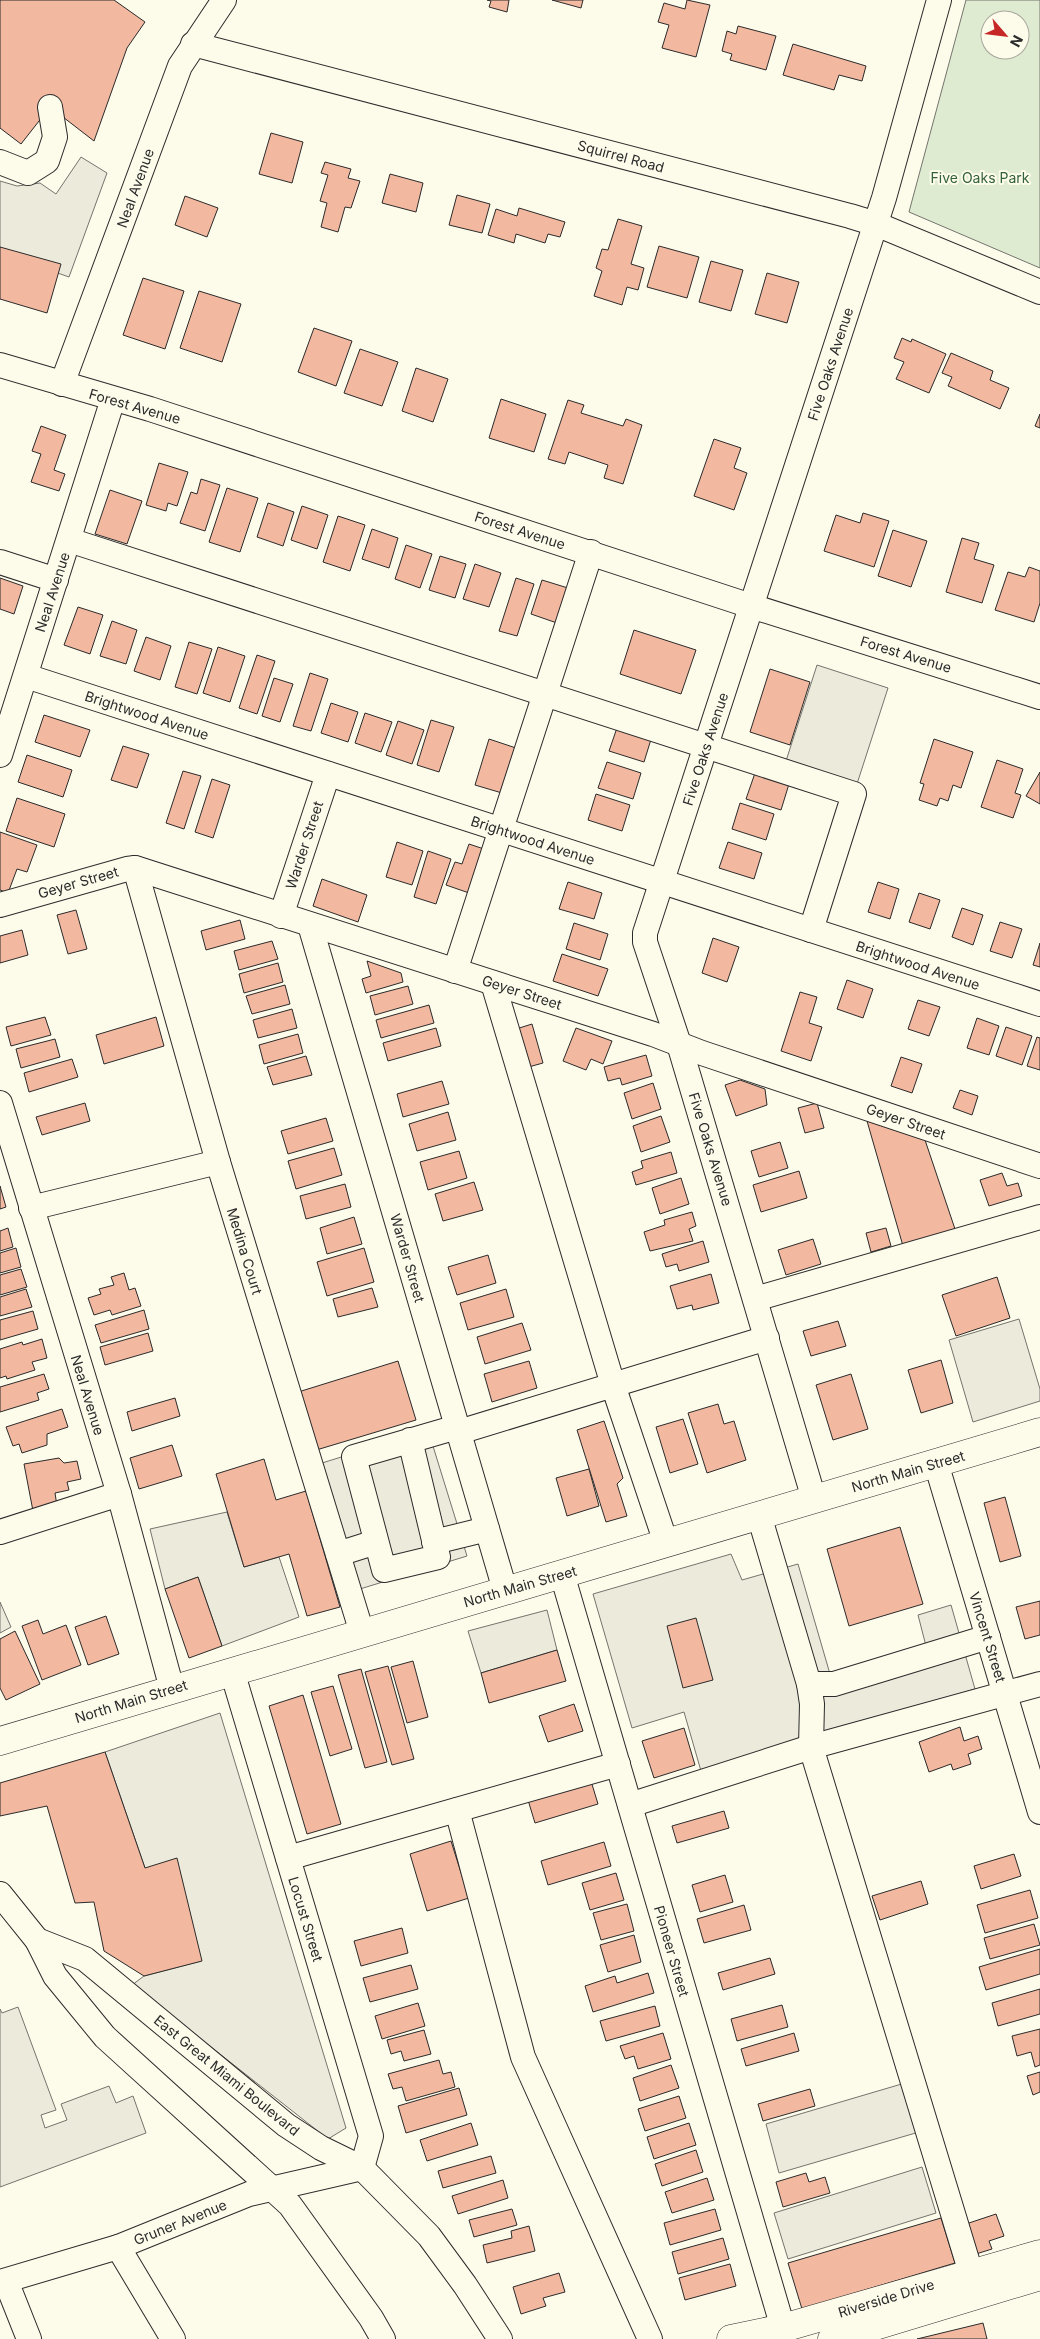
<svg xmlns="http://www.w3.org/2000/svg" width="1040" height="2339" viewBox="0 0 1040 2339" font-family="Inter,sans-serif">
<rect width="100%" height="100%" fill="#fdfbea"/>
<path fill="#deebd1" stroke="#74746e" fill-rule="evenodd" d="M966,0H1040V268L909,212ZM990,20H1020V50H990Z"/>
<g fill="#eceadb" stroke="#74746e">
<path d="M81,157L107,173L69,277L0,253V181L17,186L40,183L56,194Z"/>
<path d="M817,665L888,688L856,787L785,764Z"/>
<path d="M1019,1319L1040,1389V1401L973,1422L949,1340Z"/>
<path d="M428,1430L467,1556L360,1589L322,1463Z"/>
<path d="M227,1512L244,1567L279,1557L299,1617L222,1646L198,1577L165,1589L150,1529Z"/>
<path d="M731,1554L742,1580L798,1564L830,1674L926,1646L918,1615L951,1605L975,1689L701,1771L684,1712L632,1728L593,1594Z"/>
<path d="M0,1602L11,1627L0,1633Z"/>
<path d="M547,1610L557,1650L481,1673L468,1631Z"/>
<path d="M220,1713L346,2128L328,2139L132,1985L144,1976L201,1961L145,1868L105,1752Z"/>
<path d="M18,2007L56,2110L41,2115L45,2128L67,2120L61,2104L109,2086L116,2103L133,2096L146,2133L0,2187V2009L2,2013Z"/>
<path d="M905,2083L919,2132L779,2173L766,2124Z"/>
<path d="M922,2167L936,2213L788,2259L774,2213Z"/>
</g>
<g fill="#f2b8a0" stroke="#2b2b2b">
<path d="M0,0H114L145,22L127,48L94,141L50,107L21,144L0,128Z"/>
<path d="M487,0H509L507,12L489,7L491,1Z"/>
<path d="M552,0H583L581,8Z"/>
<path d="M687,0L710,5L696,57L662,48L669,25L658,22L664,3L685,9Z"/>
<path d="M738,26L776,36L766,70L730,60L732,54L722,51L727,31L736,34Z"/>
<path d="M793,44L866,66L862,81L839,75L834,90L783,75Z"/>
<path d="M271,133L303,142L292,183L259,174Z"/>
<path d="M325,162L351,169L348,178L360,181L351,208L345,207L338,232L321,227L327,203L320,201L328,175L321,173Z"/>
<path d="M390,174L423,183L416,212L382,203Z"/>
<path d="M457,195L490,204L482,233L449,225Z"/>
<path d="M185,196L218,208L207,237L175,225Z"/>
<path d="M519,208L565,222L560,237L548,234L545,243L516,234L514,243L488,235L496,209L517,216Z"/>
<path d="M618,219L642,226L631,264L644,268L638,290L627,287L622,305L594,296L602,271L596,268L602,249L608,250Z"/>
<path d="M659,246L699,257L687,298L647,287Z"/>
<path d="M0,247L61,264L47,313L0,299Z"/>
<path d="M711,261L743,270L731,311L699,302Z"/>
<path d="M767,273L799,282L787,323L755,314Z"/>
<path d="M143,278L184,291L165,349L123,335Z"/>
<path d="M199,291L241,304L222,362L180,348Z"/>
<path d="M314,328L352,341L336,386L298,372Z"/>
<path d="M902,338L911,342L912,339L946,354L929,393L896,379L904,362L894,358Z"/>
<path d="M360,349L398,362L382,406L344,393Z"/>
<path d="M951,353L993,371L990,380L1009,388L1000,409L948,386L952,377L942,373Z"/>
<path d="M416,368L448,379L433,422L402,411Z"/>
<path d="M501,399L546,414L534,452L489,438Z"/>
<path d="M568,400L584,405L581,413L623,426L626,419L642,425L623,484L604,478L608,465L569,452L565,464L548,459Z"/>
<path d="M1040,414V428L1035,426Z"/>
<path d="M41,426L66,435L54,470L65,474L59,491L31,482L41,454L32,451Z"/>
<path d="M714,439L741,448L734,468L747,473L734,510L694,496Z"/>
<path d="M159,463L188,472L177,506L168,503L166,511L146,505Z"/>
<path d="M201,479L220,485L205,531L180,523L191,492L197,494Z"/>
<path d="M227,488L258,498L240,552L209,542Z"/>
<path d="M110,490L142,501L127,544L95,534Z"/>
<path d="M268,503L294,512L283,546L257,537Z"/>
<path d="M302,506L328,515L317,549L291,540Z"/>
<path d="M863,513L889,521L874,567L824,551L836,515L860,523Z"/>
<path d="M338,516L365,525L350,571L323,562Z"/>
<path d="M372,529L398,538L389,568L362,559Z"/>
<path d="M893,530L927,541L911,587L878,576Z"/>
<path d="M962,538L979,543L974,559L994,565L982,603L946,592Z"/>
<path d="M406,545L432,554L420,588L395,579Z"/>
<path d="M440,556L466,564L455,598L429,590Z"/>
<path d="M475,564L501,573L489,607L463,599Z"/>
<path d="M1029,567L1040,571V603L1034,622L995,610L1008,572L1025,577Z"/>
<path d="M0,578L23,586L14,614L0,609Z"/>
<path d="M516,578L534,584L517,636L499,631Z"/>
<path d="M542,580L568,588L557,623L531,614Z"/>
<path d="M78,607L103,615L90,654L64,645Z"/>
<path d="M112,621L137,630L126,664L100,656Z"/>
<path d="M634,630L696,650L681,694L620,674Z"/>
<path d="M146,637L171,646L160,680L134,671Z"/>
<path d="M189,642L212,649L197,694L175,687Z"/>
<path d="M218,647L245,656L230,702L203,693Z"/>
<path d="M257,655L275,661L257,714L239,708Z"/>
<path d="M770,669L810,682L790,745L750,732Z"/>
<path d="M310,673L328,679L311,731L293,726Z"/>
<path d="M274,678L293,684L280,722L262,716Z"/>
<path d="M331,703L358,712L348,742L321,733Z"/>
<path d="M365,713L392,722L381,752L355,743Z"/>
<path d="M44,715L90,730L80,757L35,742Z"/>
<path d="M431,720L454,727L439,772L417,765Z"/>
<path d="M398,721L424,730L412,764L386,755Z"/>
<path d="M618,725L652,736L644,762L609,751Z"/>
<path d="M489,739L516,748L502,793L475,785Z"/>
<path d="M934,739L973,752L961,788L953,785L948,801L940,798L937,806L919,800L924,784L920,783Z"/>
<path d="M123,746L149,754L137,788L111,780Z"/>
<path d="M27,755L72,770L63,797L18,782Z"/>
<path d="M997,760L1023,769L1015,793L1021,795L1013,818L981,807Z"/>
<path d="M607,762L641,773L633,799L598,788Z"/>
<path d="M183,771L201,776L184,829L166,823Z"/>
<path d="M1040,772V804L1026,796Z"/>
<path d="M755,773L789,784L781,810L746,799Z"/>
<path d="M212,779L230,785L213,838L195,832Z"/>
<path d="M596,794L630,805L622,831L588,820Z"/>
<path d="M17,798L65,814L54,847L6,831Z"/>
<path d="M740,803L774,814L766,840L732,829Z"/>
<path d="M0,832L37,845L27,872L17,869L8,893L0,890Z"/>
<path d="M397,842L423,851L412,885L386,877Z"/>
<path d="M728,842L762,853L754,879L719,868Z"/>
<path d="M469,844L487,850L472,894L446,885L455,862L462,864Z"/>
<path d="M428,851L451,859L436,904L414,897Z"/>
<path d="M322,879L367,895L358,922L313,906Z"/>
<path d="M568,882L602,893L594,919L559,909Z"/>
<path d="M878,882L899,889L890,919L868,912Z"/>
<path d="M919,893L940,900L930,929L909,922Z"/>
<path d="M962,908L983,915L973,945L952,937Z"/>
<path d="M76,910L87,949L68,954L57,915Z"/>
<path d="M240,920L245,939L206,950L201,931Z"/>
<path d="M1000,922L1022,929L1012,958L990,951Z"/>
<path d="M574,923L608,934L600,960L566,949Z"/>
<path d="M22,930L28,955L0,963V936Z"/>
<path d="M713,938L739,947L727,982L702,973Z"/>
<path d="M272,941L278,959L239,970L234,951Z"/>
<path d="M1040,943V967L1033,965Z"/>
<path d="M562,954L608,969L598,996L553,981Z"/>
<path d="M367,961L401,973L403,982L366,993L362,979L371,976Z"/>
<path d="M278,963L283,982L244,993L239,974Z"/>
<path d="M847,980L873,989L863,1018L837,1009Z"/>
<path d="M285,985L290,1004L252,1014L246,996Z"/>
<path d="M408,986L413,1004L375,1015L370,996Z"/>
<path d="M800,992L817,997L809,1023L822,1027L811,1061L781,1051Z"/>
<path d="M918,1000L940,1007L929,1036L908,1029Z"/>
<path d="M429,1005L434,1023L381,1038L376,1020Z"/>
<path d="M292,1009L297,1028L258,1038L253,1020Z"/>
<path d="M45,1017L51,1035L11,1046L6,1027Z"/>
<path d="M156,1017L164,1046L104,1064L96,1035Z"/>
<path d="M977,1018L999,1026L989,1055L967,1048Z"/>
<path d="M532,1024L543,1063L525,1068L513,1030Z"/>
<path d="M1006,1027L1032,1036L1022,1065L996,1056Z"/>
<path d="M436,1028L441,1046L388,1061L383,1043Z"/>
<path d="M576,1028L612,1041L603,1064L591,1059L586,1070L563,1061Z"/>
<path d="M298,1034L303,1053L264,1064L259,1045Z"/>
<path d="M1037,1037L1040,1038V1070L1027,1066Z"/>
<path d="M55,1039L60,1057L21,1068L16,1049Z"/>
<path d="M646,1055L652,1076L622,1085L620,1078L608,1081L604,1067Z"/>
<path d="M306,1056L312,1075L273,1085L267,1067Z"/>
<path d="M901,1057L922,1064L912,1093L891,1086Z"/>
<path d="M72,1059L78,1077L29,1092L24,1073Z"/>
<path d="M740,1080L765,1089L767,1105L736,1116L725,1085Z"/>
<path d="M442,1081L449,1104L403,1117L397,1094Z"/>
<path d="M653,1083L661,1109L632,1119L624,1093Z"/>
<path d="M960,1090L978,1096L972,1115L953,1108Z"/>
<path d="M85,1103L90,1121L42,1135L36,1117Z"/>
<path d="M817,1103L824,1128L805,1133L798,1108Z"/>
<path d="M448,1112L456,1140L417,1151L409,1124Z"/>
<path d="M661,1116L670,1142L641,1152L633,1126Z"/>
<path d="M326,1118L333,1141L288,1154L281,1131Z"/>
<path d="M867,1121L925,1140L957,1235L903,1246Z"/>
<path d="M780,1142L788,1168L759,1177L751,1151Z"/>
<path d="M334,1148L342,1175L296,1189L288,1161Z"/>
<path d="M459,1151L467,1178L428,1190L420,1162Z"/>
<path d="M671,1152L677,1173L636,1185L632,1172L643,1168L641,1161Z"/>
<path d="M799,1171L807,1198L761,1212L753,1185Z"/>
<path d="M1002,1173L1007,1186L1018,1183L1022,1196L989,1206L980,1180Z"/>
<path d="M681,1178L689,1204L660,1214L652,1188Z"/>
<path d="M474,1182L483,1210L443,1221L435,1194Z"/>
<path d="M345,1184L351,1207L306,1219L300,1196Z"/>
<path d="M0,1186L6,1207L0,1209Z"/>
<path d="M692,1212L696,1226L689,1229L693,1241L650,1251L644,1232L665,1225L664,1220Z"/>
<path d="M354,1217L362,1244L327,1254L320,1228Z"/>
<path d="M8,1228L13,1247L0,1251V1231Z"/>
<path d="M886,1228L891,1246L871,1252L866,1233Z"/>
<path d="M813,1239L821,1264L786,1275L778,1250Z"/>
<path d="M703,1241L709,1262L679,1271L677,1264L666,1267L662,1254Z"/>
<path d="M16,1248L21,1267L0,1273V1253Z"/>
<path d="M364,1248L374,1282L327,1296L317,1262Z"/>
<path d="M488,1255L496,1283L457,1295L448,1267Z"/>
<path d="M21,1269L27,1287L0,1295V1275Z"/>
<path d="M124,1273L129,1290L135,1288L141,1306L112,1315L110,1310L94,1315L88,1298L101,1294L99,1289L114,1285L111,1277Z"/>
<path d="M711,1274L719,1303L693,1310L692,1305L677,1309L670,1286Z"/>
<path d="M997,1277L1010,1318L956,1336L942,1295Z"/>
<path d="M372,1288L378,1307L338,1317L333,1299Z"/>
<path d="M26,1289L32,1307L0,1316V1297Z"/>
<path d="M506,1289L514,1317L468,1330L460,1303Z"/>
<path d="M144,1310L149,1329L101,1343L95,1325Z"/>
<path d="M33,1311L38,1329L0,1340V1320Z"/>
<path d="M838,1321L846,1346L811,1356L803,1331Z"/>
<path d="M522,1323L531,1350L485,1364L477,1337Z"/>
<path d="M148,1333L153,1351L105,1365L100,1347Z"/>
<path d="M42,1339L47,1358L32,1362L35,1370L7,1379L6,1376L0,1378V1349L22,1342L23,1345Z"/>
<path d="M941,1360L953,1403L921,1413L908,1370Z"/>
<path d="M398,1361L416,1420L313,1451L295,1393Z"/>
<path d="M529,1361L537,1388L492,1402L484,1374Z"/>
<path d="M44,1374L49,1389L37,1393L39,1400L0,1412V1387Z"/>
<path d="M851,1374L868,1429L833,1440L816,1385Z"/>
<path d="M175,1398L180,1416L132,1431L127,1412Z"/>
<path d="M718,1404L724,1424L734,1421L746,1460L707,1473L688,1413Z"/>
<path d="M62,1409L68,1427L47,1434V1445L22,1453L19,1444L13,1446L6,1427Z"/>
<path d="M683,1419L698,1464L670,1473L656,1427Z"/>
<path d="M604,1421L623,1478L617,1484L627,1516L606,1522L577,1430Z"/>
<path d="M172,1445L182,1476L139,1489L130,1458Z"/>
<path d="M59,1458L64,1463L77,1461L81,1479L67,1482L69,1490L55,1493L57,1506L33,1511L24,1464Z"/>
<path d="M264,1459L276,1500L306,1491L340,1607L307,1616L289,1554L244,1567L216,1474Z"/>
<path d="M589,1469L599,1506L567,1516L556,1478Z"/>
<path d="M1005,1497L1021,1556L1000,1562L984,1503Z"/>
<path d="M900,1527L923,1604L849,1626L827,1549Z"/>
<path d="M198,1577L222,1646L189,1658L165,1589Z"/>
<path d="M1040,1601V1635L1025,1639L1016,1607Z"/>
<path d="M106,1616L119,1654L88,1665L75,1627Z"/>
<path d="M696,1618L713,1680L683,1688L667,1626Z"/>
<path d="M38,1620L43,1634L66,1625L81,1665L42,1680L22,1626Z"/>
<path d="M15,1631L40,1684L6,1700L0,1688V1639Z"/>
<path d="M557,1650L566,1681L489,1703L481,1673Z"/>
<path d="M413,1661L428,1717L407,1723L391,1667Z"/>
<path d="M388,1666L414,1759L392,1765L365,1672Z"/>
<path d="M361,1669L387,1762L365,1768L338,1675Z"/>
<path d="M333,1686L352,1749L330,1756L311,1692Z"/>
<path d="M303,1695L341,1824L307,1834L269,1706Z"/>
<path d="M574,1704L583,1731L548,1742L539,1716Z"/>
<path d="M960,1727L964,1741L978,1736L982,1749L968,1754L971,1764L953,1770L951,1764L929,1772L919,1742Z"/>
<path d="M684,1728L695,1765L654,1778L642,1741Z"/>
<path d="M105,1752L145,1868L177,1858L202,1961L144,1976L104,1951L94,1902L75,1903L47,1806L0,1816V1783Z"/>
<path d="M591,1781L598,1804L535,1823L528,1800Z"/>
<path d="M724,1811L729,1828L677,1843L672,1826Z"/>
<path d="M451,1841L469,1898L427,1911L410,1854Z"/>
<path d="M604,1842L611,1866L548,1885L541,1861Z"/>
<path d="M1014,1854L1021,1876L981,1889L974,1866Z"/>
<path d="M616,1873L624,1900L590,1910L582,1883Z"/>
<path d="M725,1875L733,1902L700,1912L692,1885Z"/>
<path d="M921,1881L928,1904L880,1920L872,1896Z"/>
<path d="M1030,1890L1038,1918L985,1933L977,1905Z"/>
<path d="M627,1904L634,1931L601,1940L593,1913Z"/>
<path d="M744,1905L751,1930L704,1943L697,1919Z"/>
<path d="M1034,1924L1040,1945L990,1959L984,1938Z"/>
<path d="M402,1928L408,1953L361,1966L354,1941Z"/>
<path d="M634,1935L641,1962L608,1972L600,1945Z"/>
<path d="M1040,1949V1974L986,1990L979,1967Z"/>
<path d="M770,1958L775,1974L723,1990L718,1973Z"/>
<path d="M411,1965L418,1989L370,2002L363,1978Z"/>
<path d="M648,1973L654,1993L593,2012L585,1986L615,1976L617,1983Z"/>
<path d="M1040,1989V2014L998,2026L992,2003Z"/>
<path d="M418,2003L425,2026L382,2039L375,2016Z"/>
<path d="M782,2005L788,2027L737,2041L731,2019Z"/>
<path d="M655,2006L660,2026L606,2041L600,2021Z"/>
<path d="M1040,2029V2065L1035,2067L1031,2052L1017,2056L1012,2036Z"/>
<path d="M424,2030L431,2054L404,2061L401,2051L391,2054L387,2040Z"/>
<path d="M663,2033L671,2059L638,2069L634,2056L625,2059L620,2046Z"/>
<path d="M794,2033L799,2051L746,2066L741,2049Z"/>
<path d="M439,2060L443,2074L451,2072L455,2087L406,2101L402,2087L393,2089L388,2074Z"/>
<path d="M671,2065L679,2088L640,2101L633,2078Z"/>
<path d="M1040,2072V2092L1033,2095L1027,2076Z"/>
<path d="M459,2088L467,2115L406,2133L398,2106Z"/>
<path d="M810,2089L815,2106L763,2121L758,2104Z"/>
<path d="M679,2096L686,2118L645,2131L638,2109Z"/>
<path d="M471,2123L478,2145L427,2161L420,2140Z"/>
<path d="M689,2123L696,2145L654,2159L647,2137Z"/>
<path d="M696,2150L703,2172L662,2186L655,2164Z"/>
<path d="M491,2156L496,2173L443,2188L438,2171Z"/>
<path d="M806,2173L809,2182L825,2177L830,2193L783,2207L776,2182Z"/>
<path d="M707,2178L714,2200L672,2213L665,2192Z"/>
<path d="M503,2180L508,2198L458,2214L452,2196Z"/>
<path d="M512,2209L517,2225L474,2237L469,2220Z"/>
<path d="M715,2209L721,2230L670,2245L664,2223Z"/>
<path d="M996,2214L1004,2236L989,2241L992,2249L976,2254L966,2224Z"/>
<path d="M941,2218L955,2263L802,2309L788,2263Z"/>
<path d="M529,2226L535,2251L487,2263L483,2245L512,2238L511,2231Z"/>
<path d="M723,2238L729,2259L678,2274L672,2252Z"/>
<path d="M730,2264L736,2286L685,2300L679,2278Z"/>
<path d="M559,2273L565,2292L543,2298L546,2306L521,2314L513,2287Z"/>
<path d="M983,2323L987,2339H917Z"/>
</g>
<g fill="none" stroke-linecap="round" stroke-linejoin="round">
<g stroke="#2b2b2b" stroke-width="26">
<g id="minor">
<path d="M193,44L850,216L876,224L1040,292"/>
<path d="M0,162L28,173L47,161L55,137L50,107"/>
<path d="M0,365L150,409L751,606L1040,697"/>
<path d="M62,384L180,66L224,0"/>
<path d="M69,540L854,794L811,930"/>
<path d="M0,562L56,580"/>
<path d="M26,676L1040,1004"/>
<path d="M0,755L113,399"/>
<path d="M135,868L218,1162L362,1633"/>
<path d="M0,905L127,869L135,868L653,1034L702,1053L1040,1166"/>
<path d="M281,916L328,774"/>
<path d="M310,925L505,1590"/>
<path d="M455,971L591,552"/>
<path d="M493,983L613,1385L666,1543"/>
<path d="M0,1103L119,1494L172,1689"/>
<path d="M31,1208L218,1162"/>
<path d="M755,1299L1040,1217"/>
<path d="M459,1432L767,1338"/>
<path d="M410,1440L438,1557L384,1570L354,1457L457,1427"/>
<path d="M936,1463L1040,1812"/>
<path d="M814,1499L679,1044L645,942V933L884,198L939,0"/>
<path d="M759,1515L809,1684H834L988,1637"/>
<path d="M0,1532L119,1494"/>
<path d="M434,1542L487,1529"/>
<path d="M338,1554L376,1542"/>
<path d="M562,1574L783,2328"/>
<path d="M232,1671L371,2136L362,2168"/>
<path d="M809,1684L812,1704L811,1747L971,2273"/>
<path d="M630,1805L811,1747L1040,1684"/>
<path d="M457,1810L523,2057L650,2339"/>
<path d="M288,1858L618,1764"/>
<path d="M0,1894L37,1940L55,1976L105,2037L290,2205L371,2318L383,2339"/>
<path d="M37,1940L85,1959L286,2125L321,2148L362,2168L429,2236L465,2285L500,2339"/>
<path d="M118,2247L173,2339"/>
<path d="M6,2281L29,2339"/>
<path d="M0,2282L118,2247L249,2194L362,2168"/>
</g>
</g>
<g stroke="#2b2b2b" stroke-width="29">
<g id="major">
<path d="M0,1741L1040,1432"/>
<path d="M731,2339L783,2328L1040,2254"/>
<path d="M832,2339L1040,2276"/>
</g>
</g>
<use href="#minor" stroke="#fdfbea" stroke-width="24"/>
<use href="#major" stroke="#fdfbea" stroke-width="28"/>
</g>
<g text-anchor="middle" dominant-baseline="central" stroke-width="4" stroke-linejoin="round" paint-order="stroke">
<g font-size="14" fill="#2b2b2b" stroke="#fdfbea">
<text transform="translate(621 156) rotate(15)">Squirrel Road</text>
<text transform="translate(135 188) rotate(-70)">Neal Avenue</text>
<text transform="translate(830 364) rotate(-72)">Five Oaks Avenue</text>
<text transform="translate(135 406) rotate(16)">Forest Avenue</text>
<text transform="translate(520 530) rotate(18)">Forest Avenue</text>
<text transform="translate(52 592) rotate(-72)">Neal Avenue</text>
<text transform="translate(906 654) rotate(17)">Forest Avenue</text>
<text transform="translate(147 715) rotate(18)">Brightwood Avenue</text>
<text transform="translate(705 749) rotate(-72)">Five Oaks Avenue</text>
<text transform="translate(533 840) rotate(18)">Brightwood Avenue</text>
<text transform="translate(304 845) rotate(-72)">Warder Street</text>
<text transform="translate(78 882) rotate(-16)">Geyer Street</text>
<text transform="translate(918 965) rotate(18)">Brightwood Avenue</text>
<text transform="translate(522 992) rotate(18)">Geyer Street</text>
<text transform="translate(906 1121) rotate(19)">Geyer Street</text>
<text transform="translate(711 1149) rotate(73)">Five Oaks Avenue</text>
<text transform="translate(245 1251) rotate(73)">Medina Court</text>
<text transform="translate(408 1258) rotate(74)">Warder Street</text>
<text transform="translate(88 1395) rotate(73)">Neal Avenue</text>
<text transform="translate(908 1471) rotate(-16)">North Main Street</text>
<text transform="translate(520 1586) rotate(-16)">North Main Street</text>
<text transform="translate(988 1637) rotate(73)">Vincent Street</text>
<text transform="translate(131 1701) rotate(-17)">North Main Street</text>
<text transform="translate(306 1919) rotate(73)">Locust Street</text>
<text transform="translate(672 1951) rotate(74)">Pioneer Street</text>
<text transform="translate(227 2075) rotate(39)">East Great Miami Boulevard</text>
<text transform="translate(180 2222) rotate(-22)">Gruner Avenue</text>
<text transform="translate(886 2298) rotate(-17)">Riverside Drive</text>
</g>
<g font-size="14" fill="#34623c" stroke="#fdfbea">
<text x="980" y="177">Five Oaks Park</text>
</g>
</g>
<g transform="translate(1005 35) rotate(118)"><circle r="24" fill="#fdfbea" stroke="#a9a89e"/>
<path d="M0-4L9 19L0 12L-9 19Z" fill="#c62828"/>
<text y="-8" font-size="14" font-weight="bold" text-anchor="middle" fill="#2b2b2b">N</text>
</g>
</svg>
